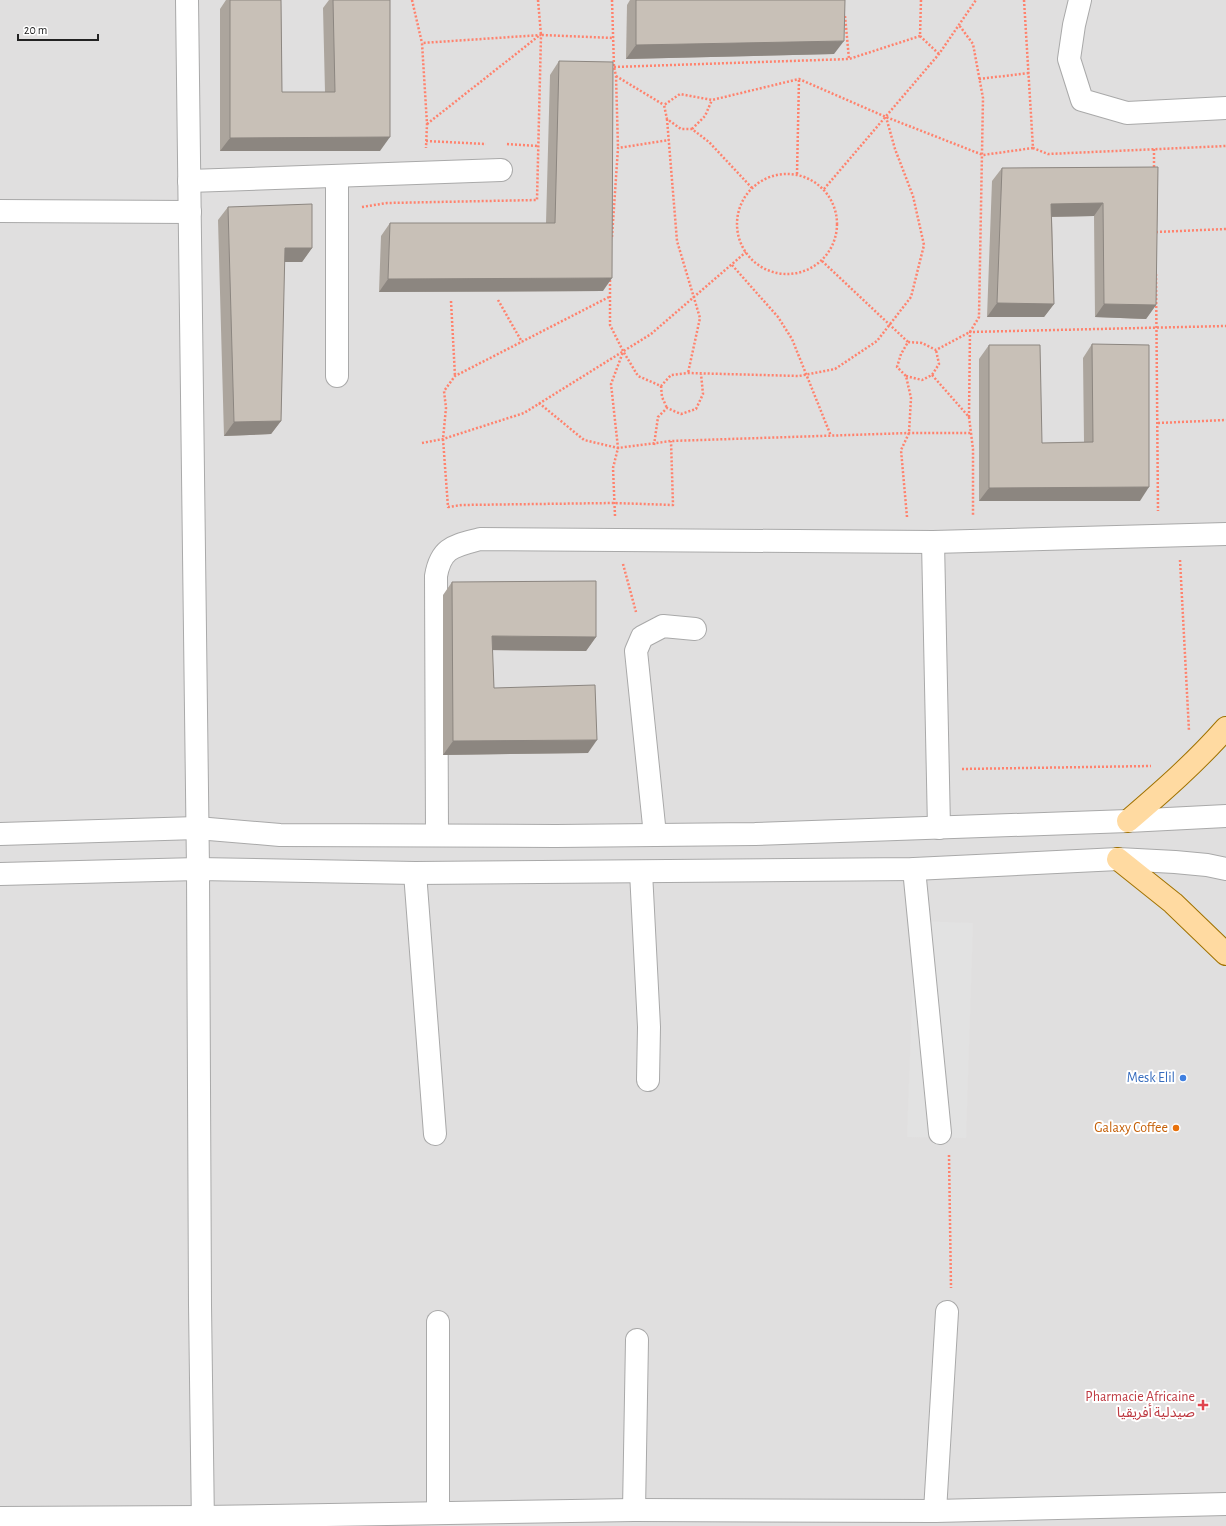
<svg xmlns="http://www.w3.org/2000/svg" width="1226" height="1526" viewBox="0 0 1226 1526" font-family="'Alegreya Sans','Noto Sans Arabic',sans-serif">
<rect width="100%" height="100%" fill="#f2efe8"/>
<rect fill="#e0dfdf" x="0" y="0" width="1226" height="1526"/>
<path fill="#e2e2e2" d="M915,921L973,923L966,1138L907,1137Z"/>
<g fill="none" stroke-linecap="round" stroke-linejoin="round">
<g stroke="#a9a9a9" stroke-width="24">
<g id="minor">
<path d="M187,0L198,869L200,1305L203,1526"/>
<path d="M1080,0L1074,25L1069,59L1082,100L1127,113L1226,108"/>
<path d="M189,181L501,170"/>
<path d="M0,211L190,212"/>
<path d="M337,376V176"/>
<path d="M933,542L939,828"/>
<path d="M0,834L197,828L280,835L556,836L755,834L1128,821L1226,816"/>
<path d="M437,835L436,576C441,547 454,546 480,539L933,542L1226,534"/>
<path d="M655,835L636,651L642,637L663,626L695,629"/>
<path d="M914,869L940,1133"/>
<path d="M641,872L649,1027L648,1080"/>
<path d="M415,873L435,1134"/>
<path d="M0,874L198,869L415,873L914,869L1118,859L1175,862L1207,865L1226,869"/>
<path d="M634,1510L637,1340"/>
<path d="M935,1511L947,1312"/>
<path d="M438,1513V1322"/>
<path d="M0,1518L203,1517L634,1510L935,1511L1226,1504"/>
</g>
</g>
<g stroke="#a07200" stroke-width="24">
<g id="major">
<path d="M1128,821C1163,791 1196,762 1226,728"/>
<path d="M1118,859L1173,903L1226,954"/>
</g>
</g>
<g stroke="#ff826d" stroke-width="2.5" stroke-dasharray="2 2" stroke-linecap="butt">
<path d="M412,0L422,43"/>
<path d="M538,0L541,35L614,38"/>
<path d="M612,0L614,67L616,76L618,148"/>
<path d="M921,0L920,36L939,54"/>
<path d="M1024,0L1033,148L1048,154L1226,146"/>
<path d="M845,16L849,59"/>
<path d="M614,67L849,59L920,36"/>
<path d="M616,76L664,105"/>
<path d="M979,79L1029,73"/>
<path d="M667,119L677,241L700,318L688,373"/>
<path d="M427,124L540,35"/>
<path d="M692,129L705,116L712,100"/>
<path d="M426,141L486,144"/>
<path d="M507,144L538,146"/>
<path d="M1154,149V169"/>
<circle cx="787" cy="224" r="50"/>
<path d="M797,174L799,79"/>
<path d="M752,188L709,142L692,129H681L667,119L664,105L680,94L712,100L799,79L886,117L983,155L1033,148"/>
<path d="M824,189L939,54L976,0"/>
<path d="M362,207L387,203L537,200L541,35L422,43L427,124L426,148"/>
<path d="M1156,232L1226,229"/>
<path d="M612,237L618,148L669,140"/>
<path d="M822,261L908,342"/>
<path d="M732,265L778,317L792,339L831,436"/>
<path d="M1156,274L1158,511"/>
<path d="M610,280V325L623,351L638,376L661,386L671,375L688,373L799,376L835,369L877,341L911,297L924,245L913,196L895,149L886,117"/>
<path d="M609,297L455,376L444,391L446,408L443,439L448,507L462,505L614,503L673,505L671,441"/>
<path d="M498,300L522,342"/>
<path d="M451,301L455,376"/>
<path d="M932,375L969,417L973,449V516"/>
<path d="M906,376L922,380L932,375L939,364L936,350"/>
<path d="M661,386L662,397L667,408"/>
<path d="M539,403L584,440L618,448L671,441L909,433H971"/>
<path d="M969,417L970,332L1226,326"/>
<path d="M1158,423L1226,420"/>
<path d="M422,443L443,439L524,413L651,334L746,252"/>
<path d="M654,445L658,417L667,408L681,414L696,409L703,394L701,374"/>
<path d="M615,516L613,468L618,448L611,384L623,352"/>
<path d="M907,517L901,450L909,433L911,398L906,376L897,367L901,354L908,342L922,343L936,350L970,332L979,317L983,98L973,44L959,25"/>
<path d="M1180,560L1189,731"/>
<path d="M623,564L636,612"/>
<path d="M962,769L1151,766"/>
<path d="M949,1155L951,1288"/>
</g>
<use href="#minor" stroke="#fff" stroke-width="22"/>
<use href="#major" stroke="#ffdaa1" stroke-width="22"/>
</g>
<g fill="#aca59d">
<path d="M226,0H281L282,92H325L323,8L329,0H390L380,151H220V9Z"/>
<path d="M630,0H845L834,54L626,59L627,5Z"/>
<path d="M559,61L603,291L379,292L381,236L390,223H546L550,75Z"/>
<path d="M1158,167L1156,305L1146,319L1095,317L1094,216L1052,217L1054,304L1044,317H987L992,181L1002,168Z"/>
<path d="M228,207L312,248L302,262H284L281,421L271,434L224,436L218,220Z"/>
<path d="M1092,344L1140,501H979V359L989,345L1042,443L1084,442L1083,358Z"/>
<path d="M452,582L596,637L586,651L492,650L494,688L588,753L443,755V595Z"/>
</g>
<g fill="#8c8680">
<path d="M844,41L834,54L626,59L636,45Z"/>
<path d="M390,137L380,151H220L230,138Z"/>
<path d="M1103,203L1094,216L1042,217L1051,204Z"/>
<path d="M285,248H312L302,262H275Z"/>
<path d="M612,278L603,291L379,292L388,279Z"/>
<path d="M997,303L1054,304L1044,317H987Z"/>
<path d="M1104,304L1156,305L1146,319L1095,317Z"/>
<path d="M281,421L271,434L224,436L234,422Z"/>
<path d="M1149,487L1140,501H979L989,488Z"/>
<path d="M492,636L596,637L586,651L482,650Z"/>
<path d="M597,740L588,753L443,755L453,741Z"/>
</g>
<g fill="#c8c0b7" stroke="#8c8680">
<path d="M230,0H281L282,92H335L333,0H390V137L230,138Z"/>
<path d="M636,0H845L844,41L636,45Z"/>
<path d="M559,61L613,62L612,278L388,279L390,223H555Z"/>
<path d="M1158,167L1156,305L1104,304L1103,203L1051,204L1054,304L997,303L1002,168Z"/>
<path d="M312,204V248H285L281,421L234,422L228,207Z"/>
<path d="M1092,344L1149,345V487L989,488V345H1040L1042,443L1093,442Z"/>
<path d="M596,581V637L492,636L494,688L595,685L597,740L453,741L452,582Z"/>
</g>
<circle fill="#3f7fe0" stroke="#fff" stroke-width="1.5" cx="1183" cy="1078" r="4"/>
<circle fill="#e8710a" stroke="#fff" stroke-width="1.5" cx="1176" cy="1128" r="4"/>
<path fill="#e0444e" stroke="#fff" stroke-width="1.5" d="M1201 1399h4v4h4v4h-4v4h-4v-4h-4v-4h4z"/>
<g text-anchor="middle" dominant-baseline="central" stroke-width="4" stroke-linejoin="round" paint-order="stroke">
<g font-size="14" fill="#366cbe" stroke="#fff" text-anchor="end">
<text x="1175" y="1078">Mesk Elil</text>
</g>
<g font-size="14" fill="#c56008" stroke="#fff" text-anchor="end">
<text x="1168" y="1128">Galaxy Coffee</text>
</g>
<g font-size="14" fill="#be3a42" stroke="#fff" text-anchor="end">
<text x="1195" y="1397">Pharmacie Africaine<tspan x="1195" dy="16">صيدلية أفريقيا</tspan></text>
</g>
</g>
<path d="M18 34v6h80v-6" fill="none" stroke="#222222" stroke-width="2"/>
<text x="24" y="34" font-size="12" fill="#222222" stroke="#ffffff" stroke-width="3" paint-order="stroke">20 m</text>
</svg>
